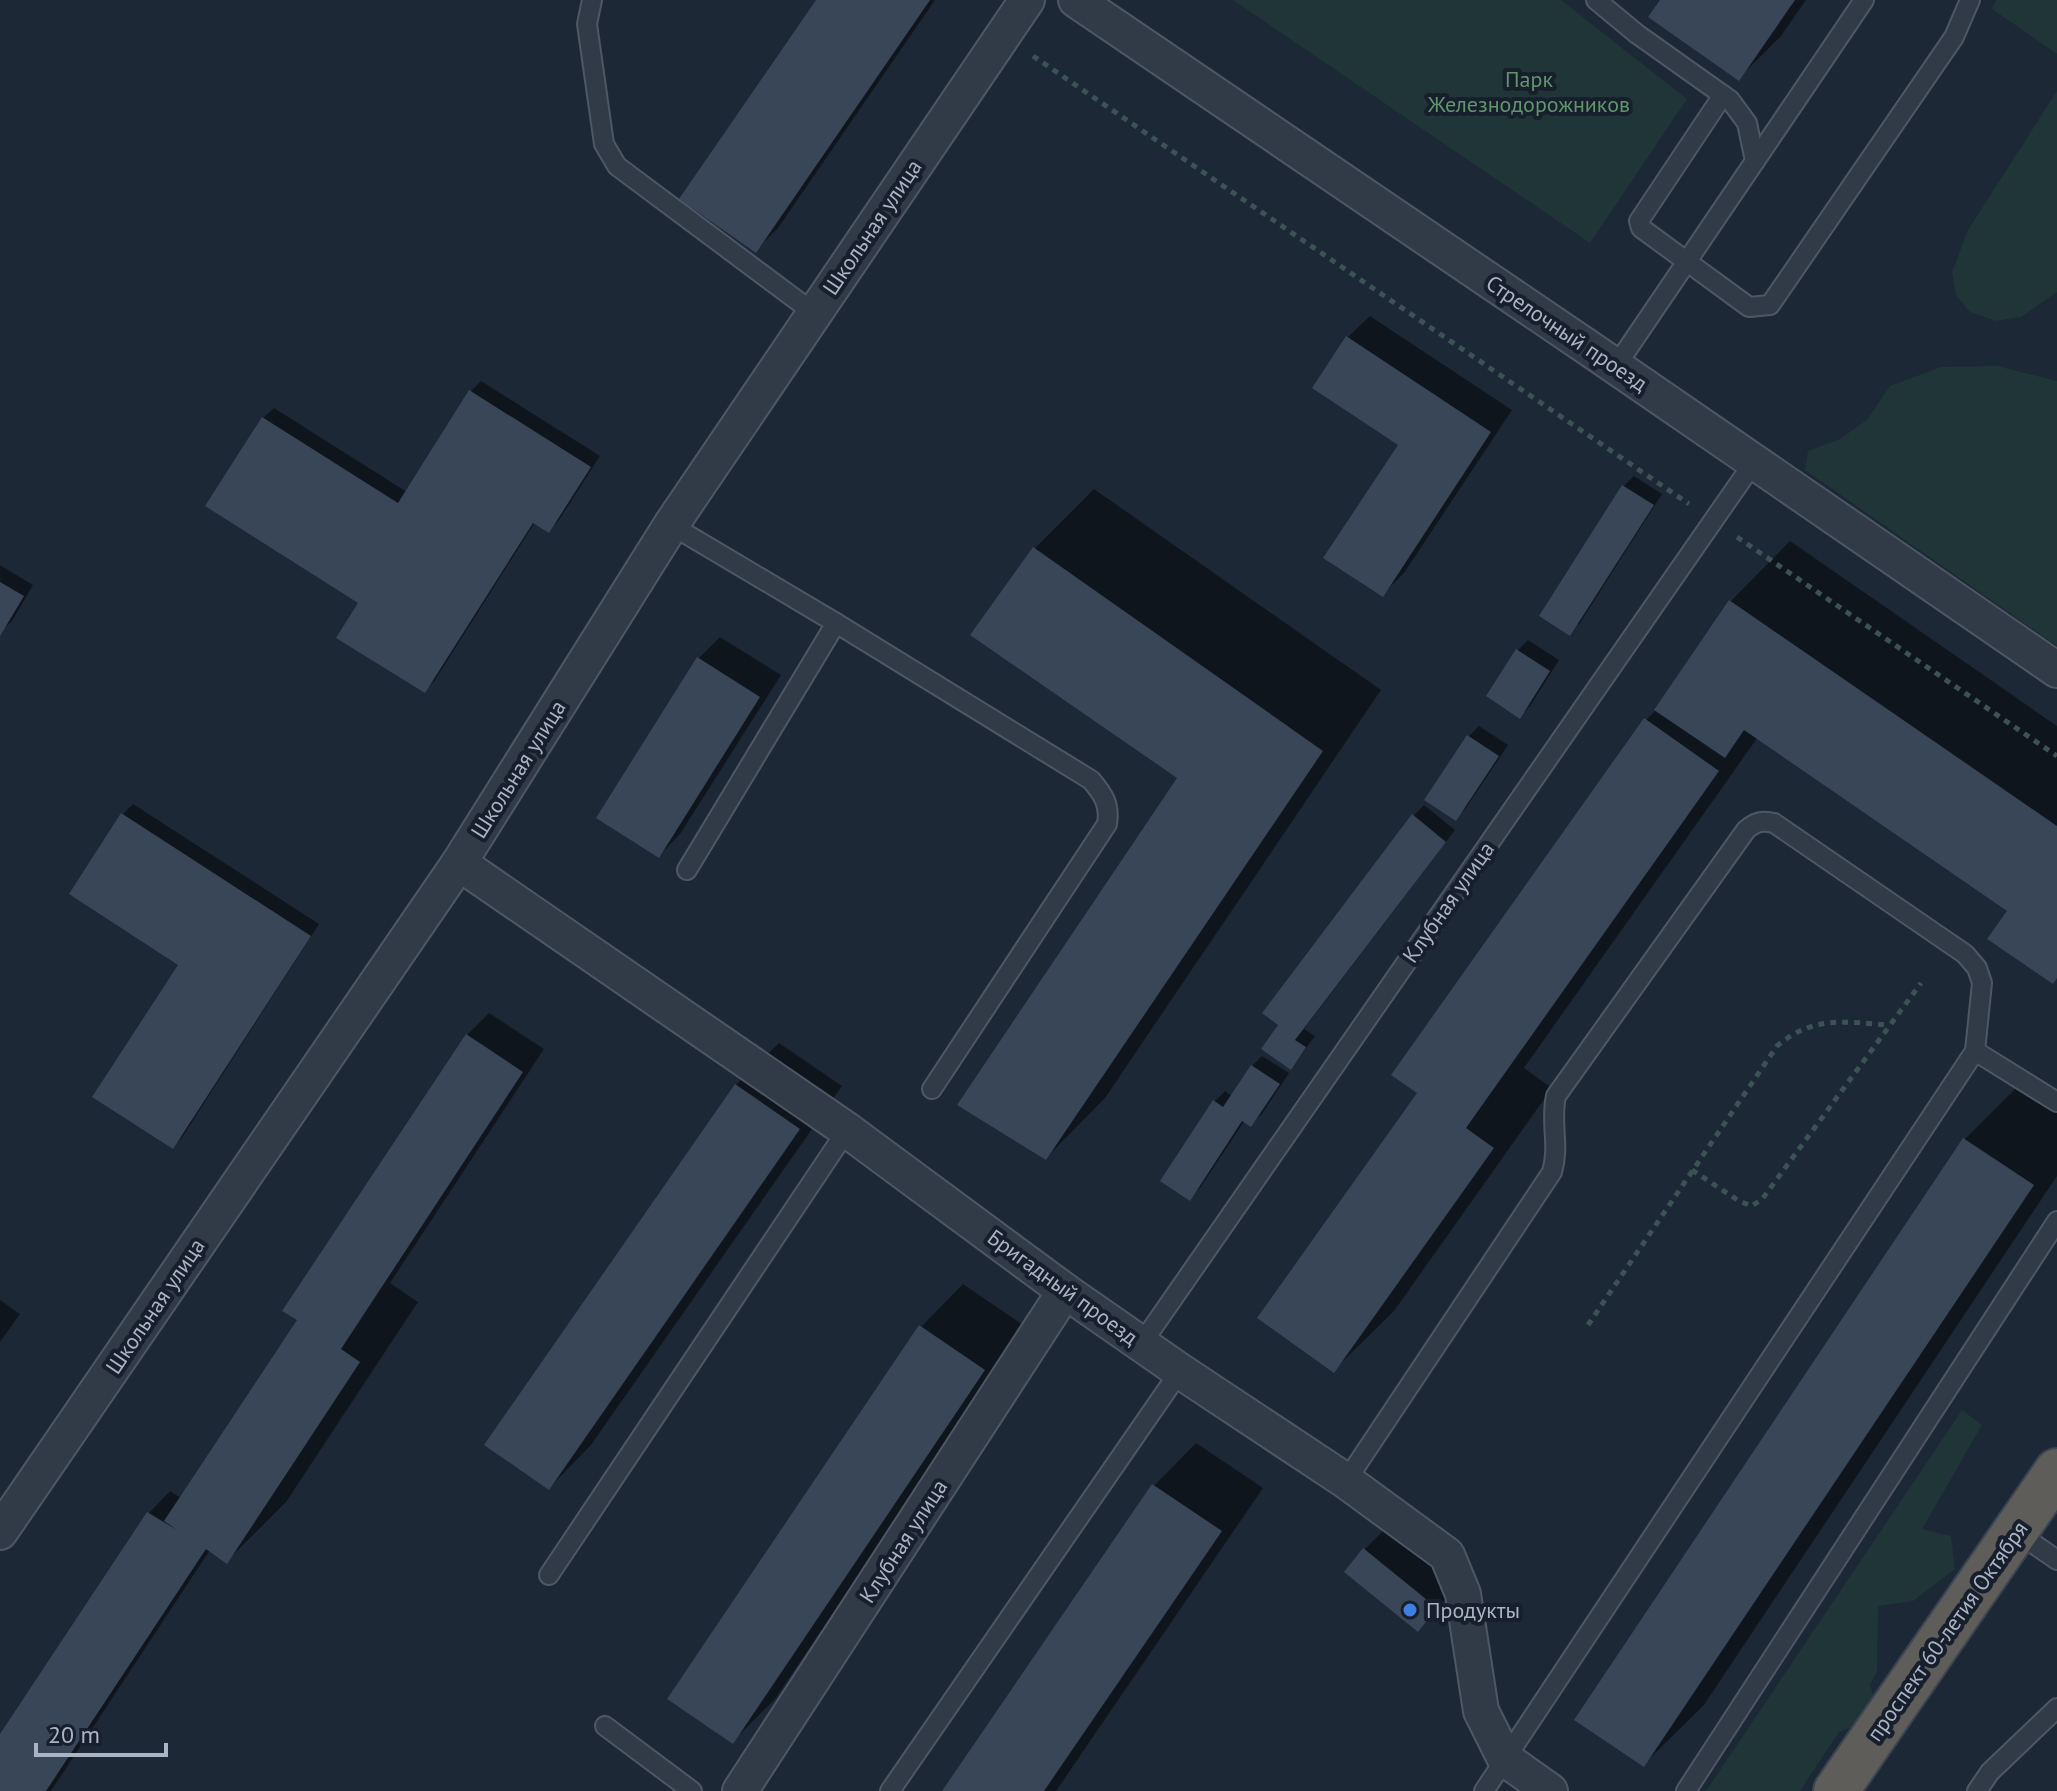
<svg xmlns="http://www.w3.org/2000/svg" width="2057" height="1791" viewBox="0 0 2057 1791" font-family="'PT Sans',sans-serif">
<rect width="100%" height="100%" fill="#1d2836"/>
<g fill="#1f3537">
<path d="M1233,0H1561L1687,99L1590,243Z"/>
<path d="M1996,0H2057V54L1992,9Z"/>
<path d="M2057,91V292L2021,317L1996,321L1970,312L1956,295L1952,272L1968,230Z"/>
<path d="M1997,366L2057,381V646L1805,470L1808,451L1840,439L1867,420L1890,386L1941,367Z"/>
<path d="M1962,1410L1982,1425L1922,1529L1951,1536L1955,1569L1913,1601L1878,1606L1877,1672L1870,1684L1874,1698L1864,1723L1839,1732L1800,1791H1706Z"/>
</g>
<g fill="#0007">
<path d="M819,0H935L778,228L756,250Z"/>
<path d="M1662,0H1806L1781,36L1739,78Z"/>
<path d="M1370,316L1512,410L1404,573L1382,595L1401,444L1348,337Z"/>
<path d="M481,381L600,456L559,520L549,530L535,522L435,680L424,691L361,603L263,418L274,408L407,492L471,391Z"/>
<path d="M1634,476L1662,494L1580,623L1570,633L1542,615L1624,486Z"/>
<path d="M1094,489L1381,690L1105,1098L1046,1158L1179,778L1035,548Z"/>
<path d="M1790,541L2057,726V977L2009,910L1758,737L1524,1068L1552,1088L1394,1311L1334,1370L1420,1093L1646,720L1657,709L1731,601Z"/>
<path d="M0,565L33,585L12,621L1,631Z"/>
<path d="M720,637L781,675L680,834L659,856L699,658Z"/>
<path d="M1528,640L1559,660L1530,706L1520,716L1518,650Z"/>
<path d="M1479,726L1508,745L1466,808L1456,818L1469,736Z"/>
<path d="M133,804L319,924L183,1136L173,1147L181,964L71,893L123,814Z"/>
<path d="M1424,805L1455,830L1304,1029L1315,1036L1291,1067L1263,1049L1413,816Z"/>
<path d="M489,1013L544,1049L390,1283L418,1302L286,1502L227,1561L210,1550L51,1791H0V1738L149,1513L170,1491L181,1498L300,1320L467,1035Z"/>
<path d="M779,1043L842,1086L591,1445L549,1488L736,1085Z"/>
<path d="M1262,1056L1289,1073L1262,1114L1251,1124L1245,1120L1200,1188L1189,1198L1163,1181L1215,1101L1225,1091L1232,1096L1252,1066Z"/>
<path d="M2024,1080L2057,1102V1176L1704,1705L1644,1764L1965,1139Z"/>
<path d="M963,1284L1026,1327L775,1699L733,1741L921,1327Z"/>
<path d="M0,1300L20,1314L0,1342Z"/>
<path d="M1196,1443L1263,1488L1056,1791H945L1154,1486Z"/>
<path d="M1386,1528L1457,1586L1418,1630L1365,1549Z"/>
</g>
<g fill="#394658">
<path d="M816,0H930L756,253L679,199Z"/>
<path d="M1660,0H1795L1739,81L1648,17Z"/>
<path d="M1346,336L1491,432L1383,597L1323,558L1398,445L1312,388Z"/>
<path d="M469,390L591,467L549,533L533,523L425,693L336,638L358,603L205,506L262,417L398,503Z"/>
<path d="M1622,485L1654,505L1570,636L1539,616Z"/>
<path d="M1033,547L1323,751L1046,1160L957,1105L1177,778L970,635Z"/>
<path d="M0,582L24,596L0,636Z"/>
<path d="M1729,600L2057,826V978L2053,984L1987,939L2007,911L1744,730L1725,758L1654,710Z"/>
<path d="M1516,649L1550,671L1520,719L1486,696Z"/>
<path d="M697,657L760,697L659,858L596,818Z"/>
<path d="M1644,718L1719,771L1466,1128L1494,1148L1334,1373L1257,1318L1417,1093L1391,1075Z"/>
<path d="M1467,735L1499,756L1456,821L1424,800Z"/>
<path d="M121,813L311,936L173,1149L92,1097L178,965L69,894Z"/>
<path d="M1412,814L1446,842L1295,1040L1306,1047L1291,1070L1261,1049L1278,1025L1262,1013Z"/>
<path d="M466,1034L523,1072L341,1349L360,1362L227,1564L206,1549L46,1791H0V1734L147,1512L177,1530L164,1521L297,1320L282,1311Z"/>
<path d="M1251,1065L1280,1084L1251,1127L1242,1121L1190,1201L1160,1181L1213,1100L1223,1107Z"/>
<path d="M735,1084L800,1129L549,1490L484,1445Z"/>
<path d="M1963,1138L2034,1185L1644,1767L1574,1720Z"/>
<path d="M919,1325L985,1370L733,1744L667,1699Z"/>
<path d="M1152,1484L1222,1531L1044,1791H942Z"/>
<path d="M1363,1548L1437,1608L1418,1632L1344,1572Z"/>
</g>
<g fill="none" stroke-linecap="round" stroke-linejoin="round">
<g stroke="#4e5765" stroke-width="22">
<g id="service">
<path d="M592,0L587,24L604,144L617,166L814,313"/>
<path d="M1596,0L1637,34L1730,100L1747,123L1755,161L1616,366"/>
<path d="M1723,95L1639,221L1641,228L1749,307L1770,305L1954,37L1970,0"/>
<path d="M1755,161L1864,0"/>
<path d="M671,525L836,623L1091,780C1104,795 1110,805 1107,824L932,1089"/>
<path d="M687,870L836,623"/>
<path d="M1142,1343L1754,462"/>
<path d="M1346,1481L1552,1172C1560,1145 1550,1123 1556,1096L1746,830C1755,822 1762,820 1774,823L1965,954L1977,968L1982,983L1975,1051L2057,1102"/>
<path d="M2015,1531L2057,1560"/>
<path d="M549,1575L847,1130"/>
<path d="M605,1726L692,1791"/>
<path d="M890,1791L1180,1371"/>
<path d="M1484,1791L1975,1051"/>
<path d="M1686,1791L2057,1221"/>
<path d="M1977,1791L1990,1772L2057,1708"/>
</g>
</g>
<g stroke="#4e5765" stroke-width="38">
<g id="minor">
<path d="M1076,0L1593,351L2057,670"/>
<path d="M459,863L847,1130L1065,1291L1180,1371L1346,1481L1447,1555L1463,1594L1481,1711L1505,1759L1550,1791"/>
<path d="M0,1532L459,863L671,525L1027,0"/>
<path d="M740,1791L1065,1291"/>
</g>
</g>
<g stroke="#3b4451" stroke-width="48">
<path id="trunk" d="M1836,1791L2057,1471"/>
</g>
<g stroke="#3c5255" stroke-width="5" stroke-dasharray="6 6" stroke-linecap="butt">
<path d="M1033,56L1689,504"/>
<path d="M1737,537L2057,756"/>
<path d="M1692,1170L1739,1201L1752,1206L1763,1198L1921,983"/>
<path d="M1588,1325L1777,1046C1814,1015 1844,1022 1889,1025"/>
</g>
<use href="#service" stroke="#313a47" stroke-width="18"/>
<use href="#minor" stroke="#313a47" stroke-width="34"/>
<use href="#trunk" stroke="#5e5d5a" stroke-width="44"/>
</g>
<circle fill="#3f7fe0" stroke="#161f2b" stroke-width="3" cx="1410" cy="1610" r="8"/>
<g text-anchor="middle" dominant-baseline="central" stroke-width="8" stroke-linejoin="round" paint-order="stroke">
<g font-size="22" fill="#61966d" stroke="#161f2b">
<text x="1529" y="79">Парк<tspan x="1529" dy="25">Железнодорожников</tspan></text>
</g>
<g font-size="22" fill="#aab4c5" stroke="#161f2b">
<text transform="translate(872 227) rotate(-56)">Школьная улица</text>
<text transform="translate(1567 333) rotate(34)">Стрелочный проезд</text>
<text transform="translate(518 769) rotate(-58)">Школьная улица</text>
<text transform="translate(1448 902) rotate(-55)">Клубная улица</text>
<text transform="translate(1063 1287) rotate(36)">Бригадный проезд</text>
<text transform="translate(155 1306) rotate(-56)">Школьная улица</text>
<text transform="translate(903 1541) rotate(-57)">Клубная улица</text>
<text transform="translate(1947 1631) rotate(-55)">проспект 60-летия Октября</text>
</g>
<g font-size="22" fill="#aab4c5" stroke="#161f2b" text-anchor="start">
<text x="1426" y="1610">Продукты</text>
</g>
</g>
<path d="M36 1743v12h130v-12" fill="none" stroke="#aab4c5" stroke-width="4"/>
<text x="48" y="1743" font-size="24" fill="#aab4c5" stroke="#161f2b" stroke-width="6" paint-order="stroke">20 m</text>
</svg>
